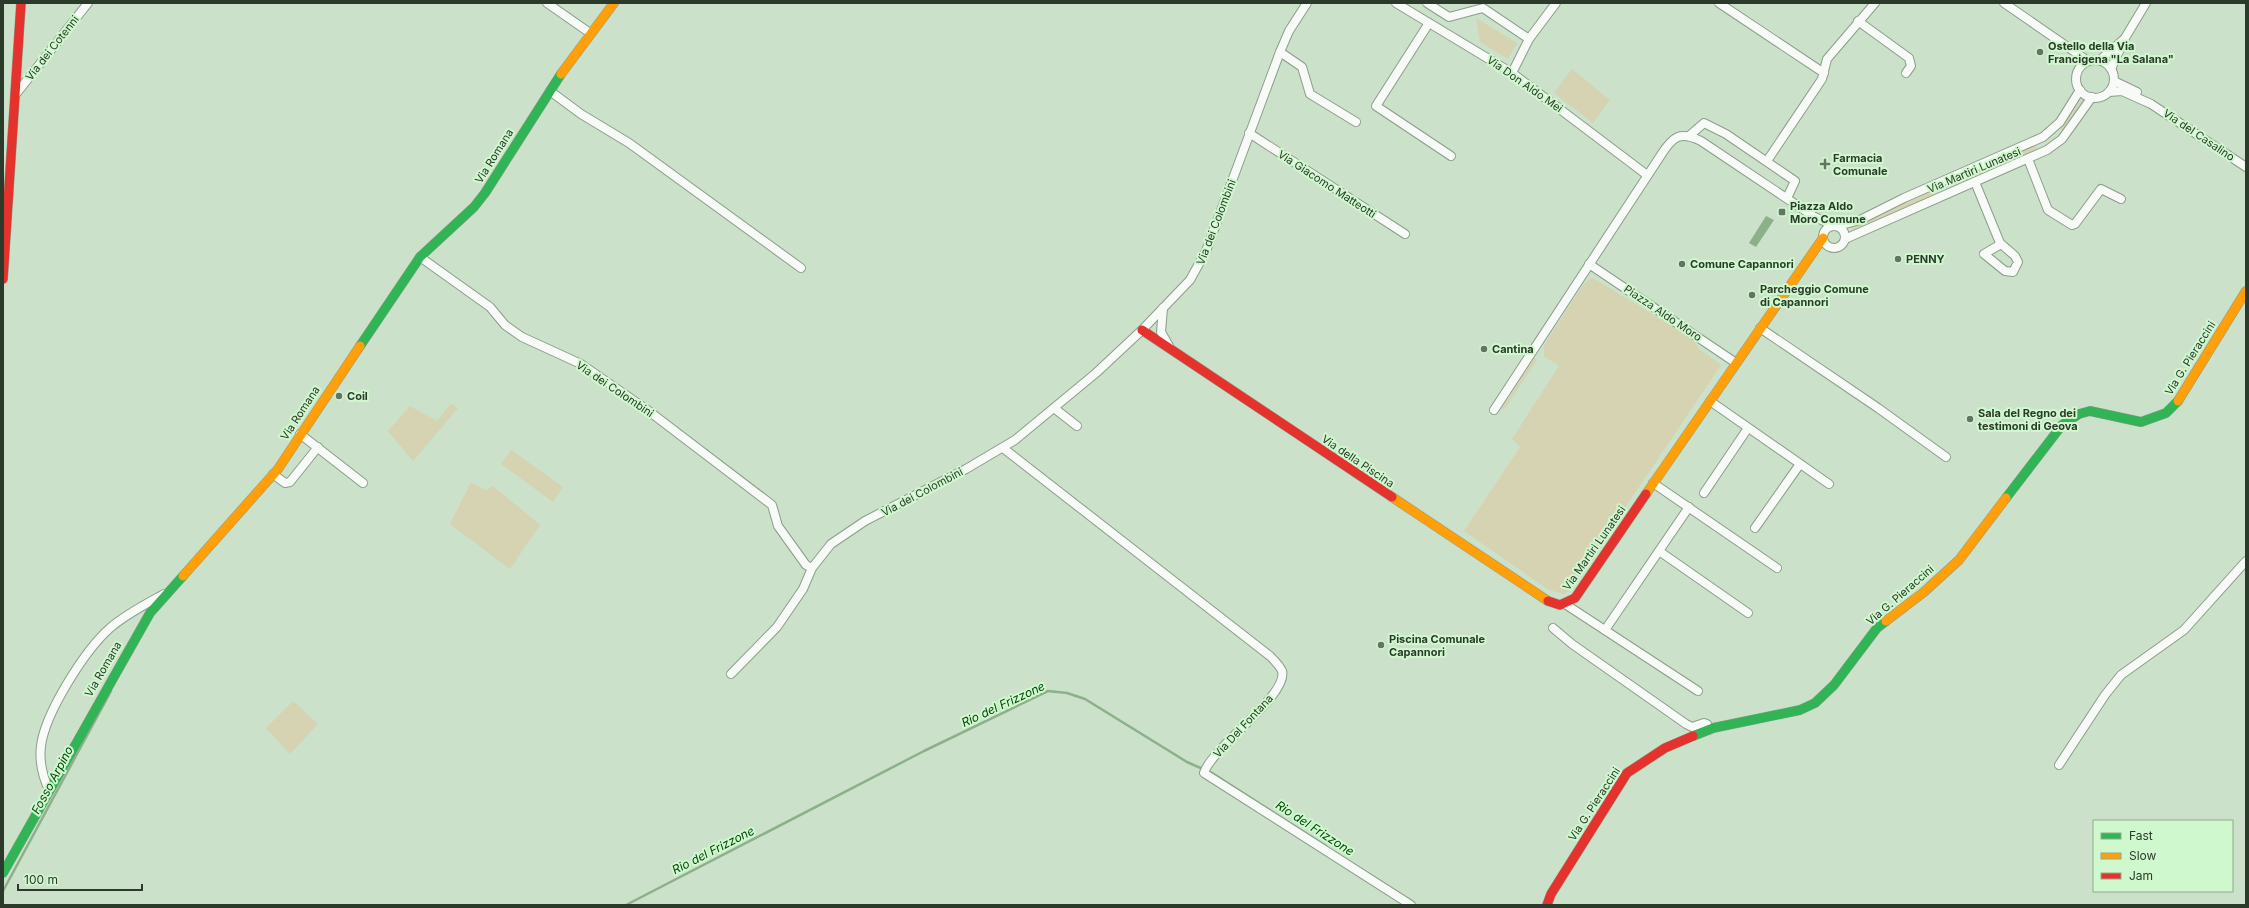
<svg xmlns="http://www.w3.org/2000/svg" width="2249" height="908" viewBox="0 0 2249 908" font-family="Inter,sans-serif">
<rect width="100%" height="100%" fill="#cbe1ca"/>
<g fill="#d5d3b1">
<path d="M1476,18L1517,43L1508,59L1480,42Z"/>
<path d="M1572,69L1610,100L1593,123L1554,93Z"/>
<path d="M2083,97L2085,98L2063,131L2061,129Z"/>
<path d="M2036,146L2037,150L1954,186L1953,182Z"/>
<path d="M1932,191L1934,195L1853,230L1851,227Z"/>
<path d="M1591,278L1595,279L1694,340L1699,349L1721,365L1569,591L1564,594L1549,590L1464,531L1520,447L1512,439L1559,366L1544,356V345L1583,285Z"/>
<path d="M1534,358L1537,360L1504,410L1502,408Z"/>
<path d="M451,404L458,408L413,461L388,431L410,406L437,421Z"/>
<path d="M511,450L563,487L553,502L501,464Z"/>
<path d="M471,482L486,491L493,486L540,525L510,569L450,524Z"/>
<path d="M293,701L318,724L290,754L266,728Z"/>
</g>
<path fill="#8cb18a" d="M1766,216L1774,220L1756,247L1749,243Z"/>
<g fill="none" stroke-linecap="round" stroke-linejoin="round">
<g stroke="#8cb18a" stroke-width="2.5">
<path d="M3,891L111,691"/>
<path d="M626,905L924,751L1048,691L1067,693L1085,699L1187,762L1212,773L1326,846"/>
</g>
<g stroke="#8c9d8c" stroke-width="10">
<g id="street">
<path d="M547,3L590,33"/>
<path d="M1396,3L1512,73L1647,175"/>
<path d="M1427,3L1449,17L1483,8L1529,39"/>
<path d="M1719,3L1824,73"/>
<path d="M2004,3L2088,61"/>
<path d="M1858,21L1909,58L1911,66L1906,73"/>
<path d="M1429,23L1376,106L1451,156"/>
<path d="M1280,52L1302,67L1310,94L1356,122"/>
<path d="M2100,60L2123,40"/>
<circle cx="2095" cy="79" r="19"/>
<path d="M2111,69L2125,38L2146,3"/>
<path d="M1512,73L1529,39L1556,3"/>
<path d="M2114,81L2137,92"/>
<path d="M550,91L581,114L629,143L801,268"/>
<path d="M2109,92L2122,91L2151,104L2246,167"/>
<path d="M16,94L88,3"/>
<path d="M1249,133L1405,234"/>
<path d="M1689,136L1704,123L1726,134L1795,181L1787,198"/>
<path d="M2028,159L2048,210L2072,225L2075,224L2101,189L2121,199"/>
<path d="M1767,161L1822,79L1827,59L1875,3"/>
<path d="M1975,182L2000,243L2015,256L2018,262L2013,272L2005,271L1984,254L2001,244"/>
<circle cx="1834" cy="237" r="11"/>
<path d="M1838,226L1860,220L1904,198L2043,137L2060,122L2080,90"/>
<path d="M1845,239L2047,150L2062,139L2092,97"/>
<path d="M420,257L490,307L505,325L522,337L581,364L646,409L772,505L778,526L806,565L812,568"/>
<path d="M1589,264L1736,363"/>
<path d="M1163,308L1161,332L1169,346"/>
<path d="M1760,328L1878,408L1946,457"/>
<path d="M1710,401L1829,484"/>
<path d="M1054,408L1077,426"/>
<path d="M1494,410L1661,155C1673,136 1680,131 1701,141L1813,216L1834,226"/>
<path d="M300,434L363,483"/>
<path d="M1003,448L1270,656C1274,660 1280,666 1282,671C1289,695 1212,747 1204,773L1411,905"/>
<path d="M273,474L285,483L290,482L318,447"/>
<path d="M1653,483L1777,568"/>
<path d="M1704,493L1748,428"/>
<path d="M1755,528L1800,464"/>
<path d="M1659,551L1748,613"/>
<path d="M1565,604L1698,691"/>
<path d="M1553,628L1572,644L1686,724L1692,727L1704,723L1707,724L1709,730"/>
<path d="M1605,630L1689,507"/>
<path d="M731,674L777,627L803,589L812,568L831,544L865,521L966,469L1015,440L1096,373L1142,330L1190,280L1206,251L1280,52L1289,31L1307,3"/>
<path d="M2059,765L2105,695L2121,675L2184,630L2246,561"/>
<path d="M49,790C42,775 39,762 41,746C45,713 85,650 110,628C126,614 146,604 164,594"/>
</g>
</g>
<g stroke="#8c9d8c" stroke-width="10">
<g id="fast">
<path d="M360,346L420,257L474,207L485,193L561,74"/>
<path d="M2006,498L2062,425L2079,414L2090,411L2141,422L2166,413L2178,401"/>
<path d="M1693,736L1713,728L1800,710L1815,703L1834,685L1877,628L1886,621"/>
<path d="M3,873L150,613L183,576"/>
</g>
</g>
<g stroke="#8c9d8c" stroke-width="10">
<g id="slow">
<path d="M561,74L614,3"/>
<path d="M2178,401L2246,291"/>
<path d="M1646,494L1823,238"/>
<path d="M1392,497L1548,601"/>
<path d="M183,576L278,469L360,346"/>
<path d="M1886,621L1924,592L1959,560L2006,498"/>
</g>
</g>
<g stroke="#8c9d8c" stroke-width="10">
<g id="jam">
<path d="M3,279L21,3"/>
<path d="M1142,330L1392,497"/>
<path d="M1548,601L1560,605L1575,598L1646,494"/>
<path d="M1547,905L1551,894L1627,773L1665,748L1693,736"/>
</g>
</g>
<use href="#street" stroke="#f7faf7" stroke-width="8"/>
<use href="#fast" stroke="#30b455" stroke-width="9"/>
<use href="#slow" stroke="#ff9f0a" stroke-width="9"/>
<use href="#jam" stroke="#e5322d" stroke-width="9"/>
</g>
<g fill="#637462" stroke="#d0f8ce" stroke-width="1.5">
<circle cx="2040" cy="52" r="4"/>
<path d="M1823 158h4v4h4v4h-4v4h-4v-4h-4v-4h4z"/>
<rect x="1778" y="208" width="8" height="8" rx="2"/>
<circle cx="1898" cy="259" r="4"/>
<circle cx="1682" cy="264" r="4"/>
<circle cx="1752" cy="295" r="4"/>
<circle cx="1484" cy="349" r="4"/>
<circle cx="339" cy="396" r="4"/>
<circle cx="1970" cy="419" r="4"/>
<circle cx="1381" cy="645" r="4"/>
</g>
<g text-anchor="middle" dominant-baseline="central" stroke-width="4" stroke-linejoin="round" paint-order="stroke">
<g font-size="11" font-weight="bold" fill="#2b3a2a" stroke="#d0f8ce" text-anchor="start">
<text x="2048" y="46">Ostello della Via<tspan x="2048" dy="13">Francigena "La Salana"</tspan></text>
<text x="1833" y="158">Farmacia<tspan x="1833" dy="13">Comunale</tspan></text>
<text x="1790" y="206">Piazza Aldo<tspan x="1790" dy="13">Moro Comune</tspan></text>
<text x="1906" y="259">PENNY</text>
<text x="1690" y="264">Comune Capannori</text>
<text x="1760" y="289">Parcheggio Comune<tspan x="1760" dy="13">di Capannori</tspan></text>
<text x="1492" y="349">Cantina</text>
<text x="347" y="396">Coil</text>
<text x="1978" y="413">Sala del Regno dei<tspan x="1978" dy="13">testimoni di Geova</tspan></text>
<text x="1389" y="639">Piscina Comunale<tspan x="1389" dy="13">Capannori</tspan></text>
</g>
<g font-size="11" fill="#2b3a2a" stroke="#d0f8ce">
<text transform="translate(52 48) rotate(-52)">Via dei Cotenni</text>
<text transform="translate(1525 84) rotate(35)">Via Don Aldo Mei</text>
<text transform="translate(2199 135) rotate(34)">Via del Casalino</text>
<text transform="translate(494 156) rotate(-58)">Via Romana</text>
<text transform="translate(1974 170) rotate(-23)">Via Martiri Lunatesi</text>
<text transform="translate(1327 184) rotate(33)">Via Giacomo Matteotti</text>
<text transform="translate(1216 222) rotate(-69)">Via dei Colombini</text>
<text transform="translate(1663 313) rotate(34)">Piazza Aldo Moro</text>
<text transform="translate(2190 358) rotate(-58)">Via G. Pieraccini</text>
<text transform="translate(615 389) rotate(34)">Via dei Colombini</text>
<text transform="translate(300 413) rotate(-57)">Via Romana</text>
<text transform="translate(1358 461) rotate(34)">Via della Piscina</text>
<text transform="translate(922 492) rotate(-28)">Via dei Colombini</text>
<text transform="translate(1594 548) rotate(-55)">Via Martiri Lunatesi</text>
<text transform="translate(1900 595) rotate(-41)">Via G. Pieraccini</text>
<text transform="translate(103 669) rotate(-60)">Via Romana</text>
<text transform="translate(1243 726) rotate(-47)">Via Del Fontana</text>
<text transform="translate(1594 804) rotate(-57)">Via G. Pieraccini</text>
</g>
<g font-size="12" font-style="italic" fill="#04490a" stroke="#d0f8ce">
<text transform="translate(1003 704) rotate(-25)">Rio del Frizzone</text>
<text transform="translate(52 780) rotate(-62)">Fosso Arpino</text>
<text transform="translate(1315 828) rotate(33)">Rio del Frizzone</text>
<text transform="translate(713 850) rotate(-27)">Rio del Frizzone</text>
</g>
</g>
<rect width="2249" height="908" fill="none" stroke="#2b3a2a" stroke-width="8"/>
<rect x="2093" y="820" width="140" height="72" fill="#d0f8ce" stroke="#8eac8c"/>
<rect x="2101" y="833" width="20" height="6" fill="#30b455" stroke="#8eac8c"/>
<text x="2129" y="840" font-size="12" fill="#2b3a2a">Fast</text>
<rect x="2101" y="853" width="20" height="6" fill="#ff9f0a" stroke="#8eac8c"/>
<text x="2129" y="860" font-size="12" fill="#2b3a2a">Slow</text>
<rect x="2101" y="873" width="20" height="6" fill="#e5322d" stroke="#8eac8c"/>
<text x="2129" y="880" font-size="12" fill="#2b3a2a">Jam</text>
<path d="M18 884v6h124v-6" fill="none" stroke="#2b3a2a" stroke-width="2"/>
<text x="24" y="884" font-size="12" fill="#2b3a2a" stroke="#d0f8ce" stroke-width="3" paint-order="stroke">100 m</text>
</svg>
